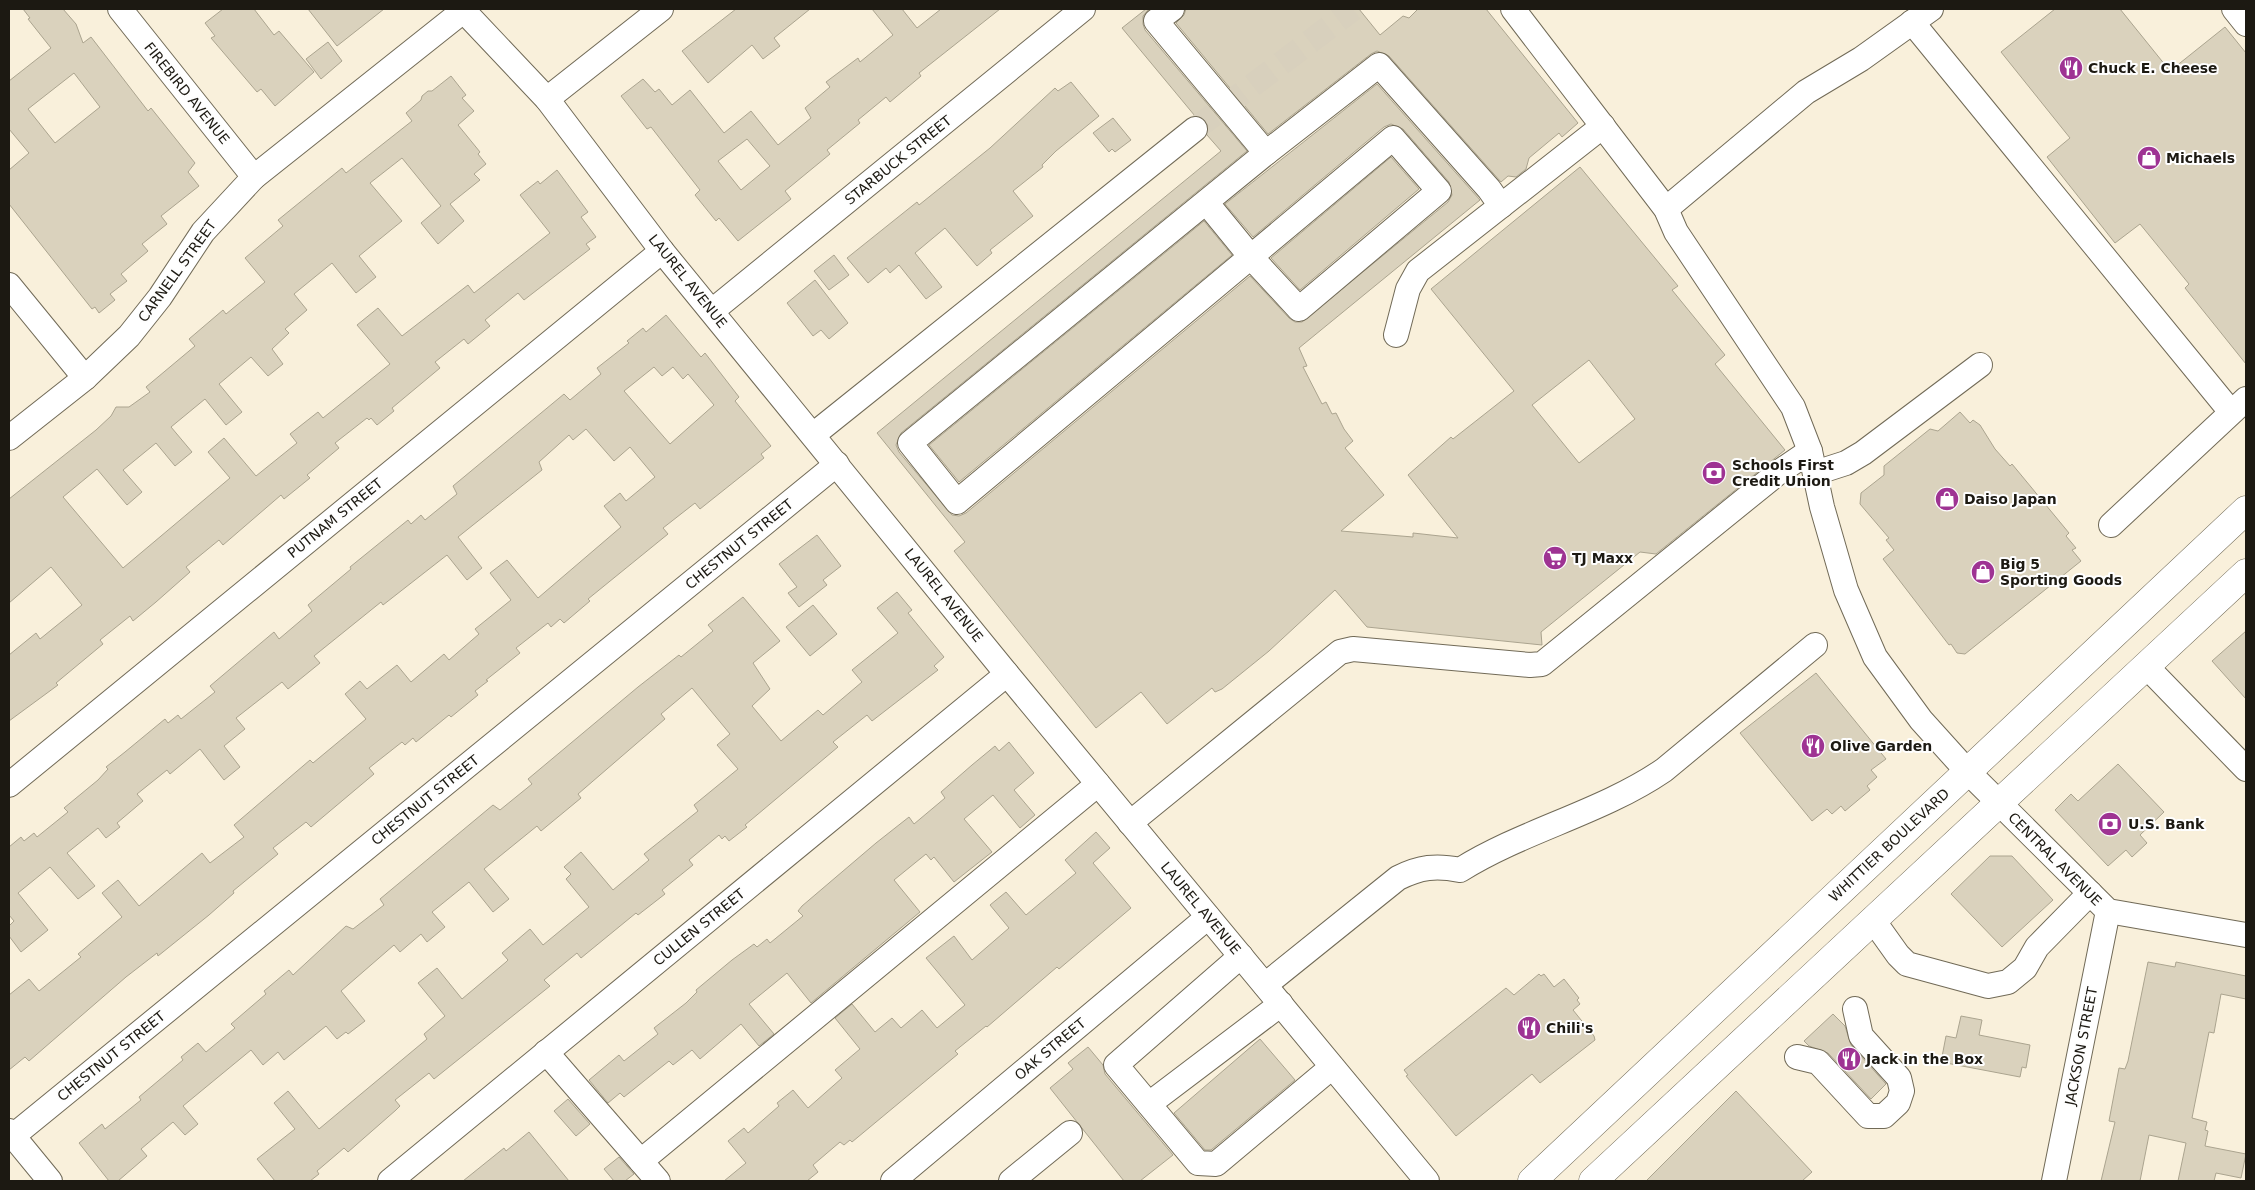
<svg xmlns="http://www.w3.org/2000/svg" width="2255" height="1190" viewBox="0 0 2255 1190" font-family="'DejaVu Sans',sans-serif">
<rect width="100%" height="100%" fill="#f9f0db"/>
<g fill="#dad2bd" stroke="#aba48f" fill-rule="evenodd">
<path d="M23,9H63L76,24L83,43L91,37L148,111L151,108L195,163L188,172L199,186L161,216L167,224L142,244L148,251L121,274L127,281L110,294L115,300L99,313L95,307L92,309L9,204V170L29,153L9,129V81L51,48L28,19L30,18ZM74,73L100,107L55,143L28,109Z"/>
<path d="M223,9H254L274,35L279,31L314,72L275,106L261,89L257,92L211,38L215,36L205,23Z"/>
<path d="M308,9H384L337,46Z"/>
<path d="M736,9H810L774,38L780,46L763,59L752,45L708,83L682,51Z"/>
<path d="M872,9H902L917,28L941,9H1000L919,73L921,76L890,102L886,97L858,120L860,123L827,150L830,154L785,191L791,199L738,241L719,218L716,221L695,195L700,190L651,127L647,129L621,96L643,79L655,92L659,89L672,105L690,90L724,133L751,111L778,145L811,118L805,108L830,87L826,82L858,58L860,62L893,35ZM747,139L770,166L741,190L718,161Z"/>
<path d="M1146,9H1149L1143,16V24L1145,30L1247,151L901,433L896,445L899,452L952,515L959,516L966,513L1250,276L1289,318L1295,322H1302L1448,202L1452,195L1449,182L1403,129L1391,124L1384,127L1253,237L1225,204L1377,84L1480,200L1299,348L1307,366L1303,367L1322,404L1326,402L1332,414L1336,413L1344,429L1353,441L1345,448L1384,495L1341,531L1413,537V533L1458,538L1408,475L1451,437L1453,439L1514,391L1431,289L1580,167L1678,286L1672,290L1725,355L1715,364L1785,450L1656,554L1640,552L1541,632L1542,645L1367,627L1335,590L1269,651L1222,689L1215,692L1212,688L1167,724L1141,692L1096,728L954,551L965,542L877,433L1221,151L1207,135L1209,127L1206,121L1195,116L1122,28ZM1589,360L1635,419L1579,463L1532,405Z"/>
<path d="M1186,9H1359L1380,35L1403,16L1409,18L1418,9H1486L1578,123L1562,137L1559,133L1529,158L1526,169L1516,177L1508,176L1501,182L1389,56L1377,51L1371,54L1268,134L1176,23L1184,15Z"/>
<path d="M2055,9H2120L2170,71L2225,27L2246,53V364L2185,288L2189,284L2140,224L2115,243L2047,157L2070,138L2001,52Z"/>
<path d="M328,42L342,61L321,79L306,59Z"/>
<path d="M451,76L466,95L462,98L474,111L458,125L480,152L478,154L486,164L474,174L480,180L450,204L464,221L438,244L421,223L441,206L402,158L370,183L402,221L359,256L376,277L356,293L332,263L294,294L307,310L285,329L289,333L272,349L283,364L268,376L251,357L219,384L242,412L226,425L205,399L171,427L192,452L175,466L156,443L123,470L142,492L127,505L97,469L63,497L123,568L230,478L208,452L224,438L256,476L297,443L290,434L318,412L323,418L390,364L357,325L378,308L402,336L468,285L474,293L550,233L520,195L538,181L540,184L557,170L588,212L581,217L596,237L586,244L590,249L524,300L518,293L485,320L490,326L468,344L464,339L435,362L440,368L392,408L394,411L377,425L371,418L369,420L367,418L335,443L339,448L307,475L310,478L284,499L281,495L223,545L219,540L186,567L190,572L156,602L133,621L130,616L100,640L103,644L56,683L58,685L9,721V655L36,633L40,639L82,605L51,567L9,603V499L96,430L111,416L116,407H129L150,392L146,387L195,346L189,339L223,310L226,314L265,282L245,258L283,226L278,220L342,168L346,173L412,121L406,113L421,100L422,96L428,91H432Z"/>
<path d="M1071,82L1099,116L1056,151L1042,165L1043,167L1013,191L1033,216L990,250L992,253L977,266L945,228L915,253L942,287L926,299L899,265L890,273L886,268L868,283L847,258L917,202L919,205L990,148L1055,88L1058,91Z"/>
<path d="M1113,118L1131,140L1115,152L1112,149L1109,152L1093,133Z"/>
<path d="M1391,157L1419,189L1300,290L1271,258Z"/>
<path d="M1204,221L1232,255L959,482L929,445Z"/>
<path d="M834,255L849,275L829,290L814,271Z"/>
<path d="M815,280L848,323L829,339L821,330L813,336L787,303Z"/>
<path d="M666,315L701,357L705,353L739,397L735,401L771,446L761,454L764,458L700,509L695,503L663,528L668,534L588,599L590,601L564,623L560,619L551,627L548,623L516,648L520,653L486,680L488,681L475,691L478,695L451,717L449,715L416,742L413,738L405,745L402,742L369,768L374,774L311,827L306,822L273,848L278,854L233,891L234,893L209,915L158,956L157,953L126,977L29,1061L25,1057L9,1070V995L29,979L39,991L81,957L78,954L122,917L102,893L118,880L139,906L202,853L210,863L244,837L234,825L310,760L313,763L366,719L345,694L360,681L367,689L397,665L411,682L444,654L449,660L479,634L475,629L511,600L490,573L507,560L538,598L621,527L604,506L620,493L626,501L655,477L630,447L614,461L586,429L573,440L569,435L539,462L542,470L458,537L482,568L467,580L447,555L383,605L381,602L314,656L320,663L288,689L282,682L236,718L245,729L224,746L240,767L224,780L200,749L170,774L167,770L137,794L143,801L117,823L120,827L106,838L98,828L67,853L95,886L78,899L50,867L18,893L48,930L21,952L9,936V926L14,921L9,915V847L21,837L24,841L34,833L37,837L68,812L64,808L98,780L108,769L106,767L125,752L165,719L168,723L178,715L181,719L215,692L210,686L274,632L279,639L312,611L308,605L351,569L350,567L408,520L411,524L421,515L425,520L457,494L453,486L564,394L570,400L601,374L597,368L629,343L627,341L643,328L646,332ZM654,367L662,376L673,367L683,379L688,374L714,405L670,444L624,391Z"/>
<path d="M1960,412L1970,423L1973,420L1980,425L1995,449L2010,466L2012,464L2069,533L2066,536L2076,548L2072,550L2081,561L1965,654L1957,653L1951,644L1949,645L1883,559L1894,550L1886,540L1889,538L1860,504L1861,493L1884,475V466L1930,429L1938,431Z"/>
<path d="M817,535L841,566L823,580L827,585L799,607L788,593L797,587L779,564Z"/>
<path d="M897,592L912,610L908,613L944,657L934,666L938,670L872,721L867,715L833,742L838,747L745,825L747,827L729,841L725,836L722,839L719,835L689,860L693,865L662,890L665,894L638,915L636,913L581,958L577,953L544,980L550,986L434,1079L429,1073L395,1100L400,1106L396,1110L348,1152L344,1148L317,1171L319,1174L310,1181H275L257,1159L295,1129L274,1103L288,1091L319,1129L427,1039L424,1034L445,1016L418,983L437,968L462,999L506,962L508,960L502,953L530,929L543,945L589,907L566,879L571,874L564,867L581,852L613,890L649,860L644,854L698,811L694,805L738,769L717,745L730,734L692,688L661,714L665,719L578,794L581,798L541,831L537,826L484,869L509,899L493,912L469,882L432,912L445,927L427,942L421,934L400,952L394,945L341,991L365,1021L348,1034L346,1032L337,1039L326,1026L284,1060L278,1052L263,1065L251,1050L183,1106L198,1124L185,1135L173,1122L141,1149L147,1156L118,1181H109L79,1143L102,1124L105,1129L141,1100L139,1097L183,1060L181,1057L198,1043L206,1052L235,1028L231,1024L266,994L264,991L289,970L293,975L346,926L353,929L384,905L380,899L493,805L500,810L532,784L528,779L638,687L679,655L681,657L713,631L708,625L743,597L780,641L753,663L770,689L752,706L781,741L818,710L823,715L862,682L852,670L898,633L877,608Z"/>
<path d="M813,605L837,634L810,656L786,627Z"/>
<path d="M2246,631V699L2212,661Z"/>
<path d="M1816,673L1886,759L1871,770L1877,777L1867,786L1870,790L1845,811L1841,806L1832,814L1827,809L1812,821L1740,733Z"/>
<path d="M1009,742L1034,773L1014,790L1035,815L1020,828L993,795L964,819L992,852L954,882L934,857L931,860L926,854L894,880L920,912L811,1003L787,973L749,1004L774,1034L759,1046L741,1024L700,1059L692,1050L673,1065L669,1061L624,1097L620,1093L608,1103L589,1080L619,1055L624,1061L658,1034L654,1028L686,1003L697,992L696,990L732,960L754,944L757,947L767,939L770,943L803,916L798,911L802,906L876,843L909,817L914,824L945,798L941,792L972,765L995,746L999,751Z"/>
<path d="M2118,764L2164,812L2140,835L2147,843L2132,857L2126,850L2108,866L2055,810L2071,794L2078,801Z"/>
<path d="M1096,832L1110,848L1093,863L1131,908L1059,969L1057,967L987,1027L986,1026L955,1051L958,1054L852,1142L850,1140L844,1145L840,1142L813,1165L818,1172L807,1181H724L746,1163L728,1141L744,1128L748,1133L779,1106L777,1103L793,1090L808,1108L842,1078L835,1070L860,1049L835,1018L852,1004L875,1032L892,1018L901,1028L922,1010L937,1028L965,1005L926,958L954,936L972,960L1009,928L990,905L1006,892L1026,915L1076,873L1065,860Z"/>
<path d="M1990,856H2012L2053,900L2002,947L1951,894Z"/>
<path d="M2148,962L2175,967L2176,962L2246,976V999L2221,994L2214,1033L2209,1032L2192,1118L2207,1122L2205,1130L2208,1131L2205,1146L2246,1154L2241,1178L2216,1173L2214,1181H2178L2186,1143L2149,1135L2140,1181H2101L2115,1122L2109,1121L2119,1068L2125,1069L2128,1061Z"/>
<path d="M1539,974L1541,976L1544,974L1554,987L1564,979L1579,998L1577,1000L1580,1004L1573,1010L1594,1036L1595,1040L1540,1083L1532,1074L1456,1136L1406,1076L1408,1075L1404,1070L1506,988L1514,995Z"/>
<path d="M1833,1014L1845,1026L1851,1045L1886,1084L1871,1099L1828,1053L1809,1046L1804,1041Z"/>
<path d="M1961,1016L1982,1020L1979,1035L2030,1045L2026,1068L2022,1067L2020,1077L1941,1062L1946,1036L1956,1038Z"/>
<path d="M1260,1039L1295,1080L1211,1150H1205L1174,1113Z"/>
<path d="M1088,1047L1103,1065L1105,1074L1173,1155L1140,1181H1124L1050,1088L1073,1069L1068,1063Z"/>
<path d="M1736,1091L1812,1172L1802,1181H1646Z"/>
<path d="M568,1099L590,1124L576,1136L554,1111Z"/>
<path d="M529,1132L569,1181H463L504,1148L506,1151Z"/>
<path d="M619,1157L634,1174L625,1181H614L604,1169Z"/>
</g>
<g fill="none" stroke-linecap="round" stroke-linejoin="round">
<path stroke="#d8d0bd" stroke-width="24" stroke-dasharray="24 12" stroke-linecap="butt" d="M1195,129L1353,9"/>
<g stroke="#716a57" stroke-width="26">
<g id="minor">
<path d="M120,9L254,177"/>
<path d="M462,9L547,99L662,251L1007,674L1427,1181"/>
<path d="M1172,9L1156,21L1266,153L910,443L957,502L1393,138L1439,191L1299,309L1251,257L1206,202"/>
<path d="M1513,9L1666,209L1676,232L1793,407L1810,451L1822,507L1846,590L1875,657L1921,720L1967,771L2108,911L2246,935"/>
<path d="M2234,9L2246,24"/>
<path d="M1912,22L2231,412"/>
<path d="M547,99L661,9"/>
<path d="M1266,153L1379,65L1489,189L1501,206"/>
<path d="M1666,209L1806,92L1861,59L1931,9"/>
<path d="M9,285L85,378"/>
<path d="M712,311L1083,9"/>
<path d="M1396,335L1408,289L1418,271L1603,126"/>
<path d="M813,435L1195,129"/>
<path d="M9,438L85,378L129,336L160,297L203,232L254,177L463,11"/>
<path d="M1815,473L1846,463L1863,453L1980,365"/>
<path d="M2111,525L2246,399"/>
<path d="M2146,666L2246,769"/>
<path d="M9,785L662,251"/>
<path d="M1130,823L1340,652L1353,649L1530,665L1542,664L1779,472L1810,451"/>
<path d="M1873,920L1898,955L1907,964L1988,986L2008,982L2025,968L2037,947L2090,893"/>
<path d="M1241,956L1116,1065L1198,1163L1216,1164L1332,1067"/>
<path d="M1265,985L1398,878C1420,867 1436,865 1460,870C1524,830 1601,813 1664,770L1815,645"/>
<path d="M546,1052L658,1181"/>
<path d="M1797,1057L1818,1062L1868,1116H1884L1898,1103L1902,1091L1899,1078L1861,1036L1855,1009"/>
<path d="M1149,1104L1281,1004"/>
<path d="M9,1131L50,1181"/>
<path d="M13,1136L837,464"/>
<path d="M641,1161L1098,784"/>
<path d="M390,1181L1007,674"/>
<path d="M893,1181L1208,917"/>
<path d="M1011,1181L1070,1133"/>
<path d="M2054,1181L2108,911"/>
</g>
</g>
<g stroke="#716a57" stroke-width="29">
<g id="major">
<path d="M1532,1181L2246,510"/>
<path d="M1593,1181L2246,573"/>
</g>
</g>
<use href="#minor" stroke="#fff" stroke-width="24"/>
<use href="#major" stroke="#fff" stroke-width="28"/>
</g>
<defs>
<g id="restaurant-disc" transform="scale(1.25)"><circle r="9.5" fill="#9e3393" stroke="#fefefe"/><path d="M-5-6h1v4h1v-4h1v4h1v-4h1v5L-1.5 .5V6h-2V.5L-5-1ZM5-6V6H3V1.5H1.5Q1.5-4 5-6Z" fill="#fff"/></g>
<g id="shop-disc" transform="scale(1.25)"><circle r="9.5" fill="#9e3393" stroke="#fefefe"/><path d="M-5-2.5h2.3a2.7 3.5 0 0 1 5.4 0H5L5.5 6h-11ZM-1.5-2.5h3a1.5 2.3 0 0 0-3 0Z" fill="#fff"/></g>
<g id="bank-disc" transform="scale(1.25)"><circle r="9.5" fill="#9e3393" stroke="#fefefe"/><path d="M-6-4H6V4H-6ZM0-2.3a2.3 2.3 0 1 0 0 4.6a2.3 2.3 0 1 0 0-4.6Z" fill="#fff"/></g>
<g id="supermarket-disc" transform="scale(1.25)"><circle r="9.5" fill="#9e3393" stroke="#fefefe"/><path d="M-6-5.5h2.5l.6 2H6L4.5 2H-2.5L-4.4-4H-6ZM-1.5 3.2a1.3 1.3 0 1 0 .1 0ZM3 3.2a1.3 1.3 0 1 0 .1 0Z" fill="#fff"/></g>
</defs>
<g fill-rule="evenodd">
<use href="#restaurant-disc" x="2071" y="68"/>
<use href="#shop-disc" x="2149" y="158"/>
<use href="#bank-disc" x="1714" y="473"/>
<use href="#shop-disc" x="1947" y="499"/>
<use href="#supermarket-disc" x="1555" y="558"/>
<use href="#shop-disc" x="1983" y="572"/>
<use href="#restaurant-disc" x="1813" y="746"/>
<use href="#bank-disc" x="2110" y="824"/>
<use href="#restaurant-disc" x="1529" y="1028"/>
<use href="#restaurant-disc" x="1849" y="1059"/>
</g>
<g text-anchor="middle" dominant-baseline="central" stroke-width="4" stroke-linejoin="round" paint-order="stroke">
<g font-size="14" font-weight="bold" fill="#1c1912" stroke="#fefefe" text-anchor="start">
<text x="2088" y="68">Chuck E. Cheese</text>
<text x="2166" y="158">Michaels</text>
<text x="1732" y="465">Schools First<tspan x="1732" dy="16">Credit Union</tspan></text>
<text x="1964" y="499">Daiso Japan</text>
<text x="1572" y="558">TJ Maxx</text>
<text x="2000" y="564">Big 5<tspan x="2000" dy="16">Sporting Goods</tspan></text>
<text x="1830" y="746">Olive Garden</text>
<text x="2128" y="824">U.S. Bank</text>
<text x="1546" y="1028">Chili's</text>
<text x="1866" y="1059">Jack in the Box</text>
</g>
<g font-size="14" fill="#1c1912" stroke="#fefefe">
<text transform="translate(187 93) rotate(51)">FIREBIRD AVENUE</text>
<text transform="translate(898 160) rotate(-39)">STARBUCK STREET</text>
<text transform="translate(177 271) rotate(-54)">CARNELL STREET</text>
<text transform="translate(688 281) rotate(51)">LAUREL AVENUE</text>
<text transform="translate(335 518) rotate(-39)">PUTNAM STREET</text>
<text transform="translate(739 544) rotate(-39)">CHESTNUT STREET</text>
<text transform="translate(944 595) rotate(51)">LAUREL AVENUE</text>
<text transform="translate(425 800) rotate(-39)">CHESTNUT STREET</text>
<text transform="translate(1889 845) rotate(-43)">WHITTIER BOULEVARD</text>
<text transform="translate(2055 859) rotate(45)">CENTRAL AVENUE</text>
<text transform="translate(1201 908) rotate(50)">LAUREL AVENUE</text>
<text transform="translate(699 927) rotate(-39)">CULLEN STREET</text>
<text transform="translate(2081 1046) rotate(-79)">JACKSON STREET</text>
<text transform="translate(1050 1049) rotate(-40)">OAK STREET</text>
<text transform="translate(111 1056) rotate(-39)">CHESTNUT STREET</text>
</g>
</g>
<rect width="2255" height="1190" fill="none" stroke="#1c1912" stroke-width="20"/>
</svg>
